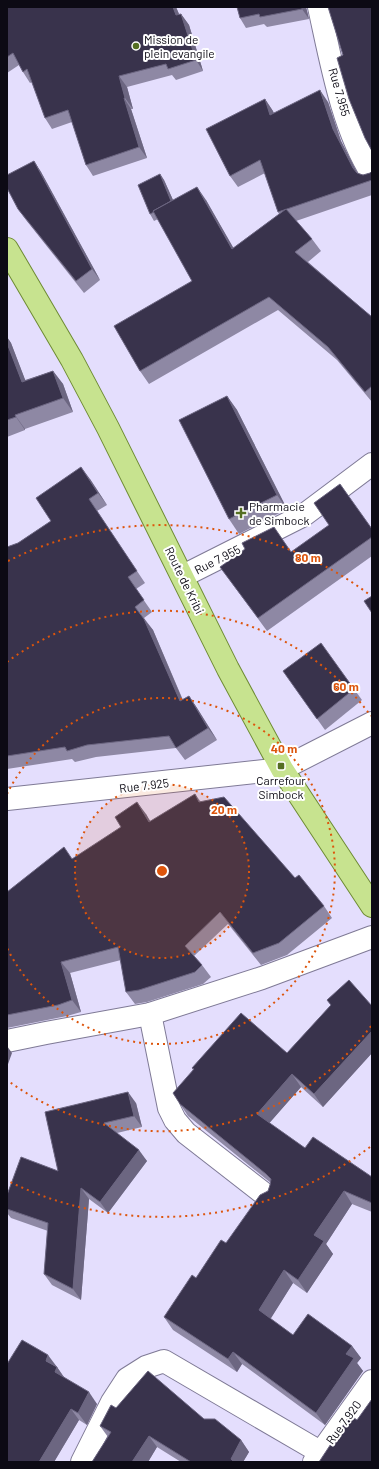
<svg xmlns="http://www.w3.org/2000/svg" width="379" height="1469" viewBox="0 0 379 1469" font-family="Barlow,sans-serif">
<rect width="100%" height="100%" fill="#e4defd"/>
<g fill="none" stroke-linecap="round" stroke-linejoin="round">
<g stroke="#7f7a96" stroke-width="24">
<g id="minor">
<path d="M319,7C331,61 342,127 372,174"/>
<path d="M183,576L304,515L372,464"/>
<path d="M7,799L282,769L372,723"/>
<path d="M150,1014L169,1108L175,1120L186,1133L267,1196"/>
<path d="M7,1041L46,1033L150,1014L262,978L372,937"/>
<path d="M82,1462L112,1402L127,1379L146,1367L164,1361L320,1452"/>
<path d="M314,1462L372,1381"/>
</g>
</g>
<g stroke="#6e8b34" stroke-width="24">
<path id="major" d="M7,249L72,360L108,428L228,669L282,769L372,906"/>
</g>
<use href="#minor" stroke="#fff" stroke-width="22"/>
<use href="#major" stroke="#c7e38f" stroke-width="22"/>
</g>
<g fill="#8e88a4">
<path d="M7,7H176L179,14H181L189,25L203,71L176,80L172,75L127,87L133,109H131L147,158L93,176L86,165L72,122L52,129L45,118L32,82L30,83L23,72L19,65L7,73Z"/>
<path d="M237,7H306L309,19L267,27L264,24L246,28L240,18Z"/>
<path d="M265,99L274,113L328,102L341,141L357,173L363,175L370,173L372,171V195L296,221L312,239L321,251L308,262L372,317V402L337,360L278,310L149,384L140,371L192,281L158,219L154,221L150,214L160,174L164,180L173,200H206L233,248L279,214L278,212L265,173L238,187L230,176Z"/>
<path d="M34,161L41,172L100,280L84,293L26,220L18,209Z"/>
<path d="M7,337L11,343L25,380L53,371L63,384L73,412L25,429V430L7,437Z"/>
<path d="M227,396L237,410L287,509L239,534L229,519Z"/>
<path d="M90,479L107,505L97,511L145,583L136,589L152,612L144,618L153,630L183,700L189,696L197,708L217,740L185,760L176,748L96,757L75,762L72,759L7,769V547L18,543L51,521Z"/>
<path d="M372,529V556L267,631L220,567L291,552Z"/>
<path d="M283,671L354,689L362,700L325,730Z"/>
<path d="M195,794L201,802L295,878L324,906L332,918L287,955L261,965L228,924L194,956L202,965L211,977L203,984L147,1002L135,1004L126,992L121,960L70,973L81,1012L67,1016L7,1028V892L72,859L146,814L150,822Z"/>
<path d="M327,1000L372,1006V1053L323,1107L301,1087L269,1123L305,1148L372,1177V1212L352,1204L326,1244L333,1254L307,1293L293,1283L270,1319L293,1335L352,1346L361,1358L357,1363L363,1371L325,1425L242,1364L237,1372L173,1330L164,1317L226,1243L268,1191L270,1185L271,1183L188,1116L180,1104L193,1070L192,1068L287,1053L331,1005Z"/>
<path d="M136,1103L142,1127L117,1133L147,1161L108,1213L89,1199L81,1300L52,1285L44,1274L48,1231L11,1218L7,1213V1195L58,1171L45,1112Z"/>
<path d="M57,1367L64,1377L97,1404L87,1425L79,1420L54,1462H7Z"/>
<path d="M116,1408L204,1419L241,1440L249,1452L243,1462H181L157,1447L148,1462H92L108,1437L100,1426Z"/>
</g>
<g fill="#6c6681">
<path d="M173,7H176L184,26L176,15Z"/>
<path d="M302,7H306L309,19L302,9Z"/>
<path d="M181,14L189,25L203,71L196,60Z"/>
<path d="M119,76L127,87L133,109L125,98Z"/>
<path d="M320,90L328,102L341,141L361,180L353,168L333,129Z"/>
<path d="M124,98L131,109L147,158L139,147Z"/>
<path d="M265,99L273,111L278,126L270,115Z"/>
<path d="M34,161L41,172L100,280L92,269Z"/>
<path d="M160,174L164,180L177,209L172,203Z"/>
<path d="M197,187L206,200L241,261L232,249Z"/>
<path d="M7,337L11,343L31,395L22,382L7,343Z"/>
<path d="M53,371L63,384L73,412L63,398Z"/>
<path d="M227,396L237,410L287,509L277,495Z"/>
<path d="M15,415L25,429V430L16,417Z"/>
<path d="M81,467L90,479L107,505L98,493Z"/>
<path d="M144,619L153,630L188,713L180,701Z"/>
<path d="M189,696L197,708L217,740L208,728Z"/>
<path d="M137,802L146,814L158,834L149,822Z"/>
<path d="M61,962L70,973L81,1012L72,1000Z"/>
<path d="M372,1031V1053L323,1107L314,1094Z"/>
<path d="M7,1046L12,1053L7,1067Z"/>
<path d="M292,1074L301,1087L266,1127L257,1114Z"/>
<path d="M128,1092L136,1103L142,1127L134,1116Z"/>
<path d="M139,1150L147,1161L108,1213L100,1202Z"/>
<path d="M81,1188L89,1199L81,1300L73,1289Z"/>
<path d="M344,1191L352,1204L326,1244L333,1254L307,1293L298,1280L314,1235Z"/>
<path d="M284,1270L293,1283L268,1323L259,1310Z"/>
<path d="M352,1346L361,1358L357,1363L363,1371L325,1425L316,1413L346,1354Z"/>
<path d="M233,1352L242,1364L237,1372L228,1359Z"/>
<path d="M48,1355L57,1367L46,1361Z"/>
<path d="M57,1367L65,1379L55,1372Z"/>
<path d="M89,1392L97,1404L87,1425L78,1413Z"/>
<path d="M71,1409L79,1420L54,1462H39Z"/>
<path d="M149,1436L157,1447L148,1462H132Z"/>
<path d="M241,1440L249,1452L243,1462H233L231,1459Z"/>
</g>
<g fill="#39334c" stroke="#6c6681">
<path d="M7,7H173L176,15L181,14L196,60L168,69L166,64L119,76L125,98H124L139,147L86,165L68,110L45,118L27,69L23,72L13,53L7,57Z"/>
<path d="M237,7H302V9L260,17L259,14L240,18Z"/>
<path d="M328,7H372V151L365,138L349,99L337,58L343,55Z"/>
<path d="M320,90L333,129L353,168L357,173L363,175L370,173L372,171V180L278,212L260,160L230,176L206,129L265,99L270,115Z"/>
<path d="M34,161L92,269L76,281L18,209L7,188V175Z"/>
<path d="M160,174L171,201L153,211L154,212L150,214L138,185Z"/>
<path d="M197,187L232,249L286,209L312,239L295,252L372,317V386L365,392L328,347L269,297L140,371L114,326L192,281L153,211Z"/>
<path d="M7,343L22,382L53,371L63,398L15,415L16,417L7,420Z"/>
<path d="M227,396L277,495L229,519L179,420Z"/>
<path d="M81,467L98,493L89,499L137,571L128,577L144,600L135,607L144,619L180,701L189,696L208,728L176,748L169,736L87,745L67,751L65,747L7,756V547L18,543L51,521L36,498Z"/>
<path d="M340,484L372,529V537L258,618L220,567L245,549L242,543L274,527L291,552L329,525L314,503Z"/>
<path d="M372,596V613L364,601Z"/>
<path d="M321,643L354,689L317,719L283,671Z"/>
<path d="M195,794L199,802L224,797L295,878L299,875L324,906L279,943L253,953L220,912L185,946L202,965L195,972L139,990L126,992L118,947L61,962L72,1000L58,1005L7,1015V892L64,847L72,859L121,827L115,817L137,802L149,822Z"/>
<path d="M349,980L372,1006V1031L314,1094L292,1074L257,1114L305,1148L313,1137L372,1177V1203L344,1191L314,1235L324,1241L298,1280L284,1270L259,1310L293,1335L308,1314L352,1346L346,1354L354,1358L316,1413L233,1352L228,1359L164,1317L192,1275L196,1278L221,1240L226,1243L260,1195L268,1191L270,1185L271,1179L266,1174L180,1104L173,1093L194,1069L192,1068L241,1013L287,1053L331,1005L327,1000Z"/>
<path d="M128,1092L134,1116L104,1123L139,1150L100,1202L81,1188L73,1289L44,1274L48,1223L7,1209V1195L21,1157L58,1171L45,1112Z"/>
<path d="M22,1340L48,1355L46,1361L57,1367L55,1372L89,1392L78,1413L71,1409L39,1462H7V1364Z"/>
<path d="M148,1371L204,1419H215L241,1440L231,1459L234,1462H191L149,1436L132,1462H92L111,1432L100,1426L111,1405L116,1408Z"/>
<path d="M372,1399V1462H319L350,1415L357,1420Z"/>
</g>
<circle cx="162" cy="871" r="87" fill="#dd550c" fill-opacity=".12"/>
<g fill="none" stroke="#dd550c" stroke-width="2" stroke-dasharray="2 4">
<circle cx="162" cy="871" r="87"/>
<path d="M7 794A173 173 0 1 1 7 948"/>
<path d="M371 1026A260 260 0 0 1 7 1080M7 662A260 260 0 0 1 371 716"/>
<path d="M370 1147A346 346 0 0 1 8 1181M8 561A346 346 0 0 1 370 595"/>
</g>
<g fill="#556f22" stroke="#fff" stroke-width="1.5">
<circle cx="136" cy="46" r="4"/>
<path d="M239 507h4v4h4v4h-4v4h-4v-4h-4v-4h4z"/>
<rect x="277" y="762" width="8" height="8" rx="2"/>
</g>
<g text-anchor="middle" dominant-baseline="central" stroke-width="4" stroke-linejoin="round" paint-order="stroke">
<g font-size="12" fill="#0c0a14" stroke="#fff" text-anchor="start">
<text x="144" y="39">Mission de<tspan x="144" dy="14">plein evangile</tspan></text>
<text x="249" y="506">Pharmacie<tspan x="249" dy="14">de Simbock</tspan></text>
<text x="281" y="780" text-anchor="middle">Carrefour<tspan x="281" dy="14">Simbock</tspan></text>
</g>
<g font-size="12" fill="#0c0a14" stroke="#fff">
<text transform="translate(340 92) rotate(74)">Rue 7.955</text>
<text transform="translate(217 559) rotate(-27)">Rue 7.955</text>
<text transform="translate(185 580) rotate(64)">Route de Kribi</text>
<text transform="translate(144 785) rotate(-7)">Rue 7.925</text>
<text transform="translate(343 1422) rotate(-54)">Rue 7.920</text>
</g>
</g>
<circle cx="162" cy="871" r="6" fill="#dd550c" stroke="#fff" stroke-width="2"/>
<g font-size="12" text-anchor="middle" font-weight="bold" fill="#dd550c" stroke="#fff" stroke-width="4" stroke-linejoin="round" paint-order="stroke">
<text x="308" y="562">80 m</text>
<text x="346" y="691">60 m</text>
<text x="284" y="753">40 m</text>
<text x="224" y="814">20 m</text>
</g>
<rect width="379" height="1469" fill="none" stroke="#0c0a14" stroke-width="16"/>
</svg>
